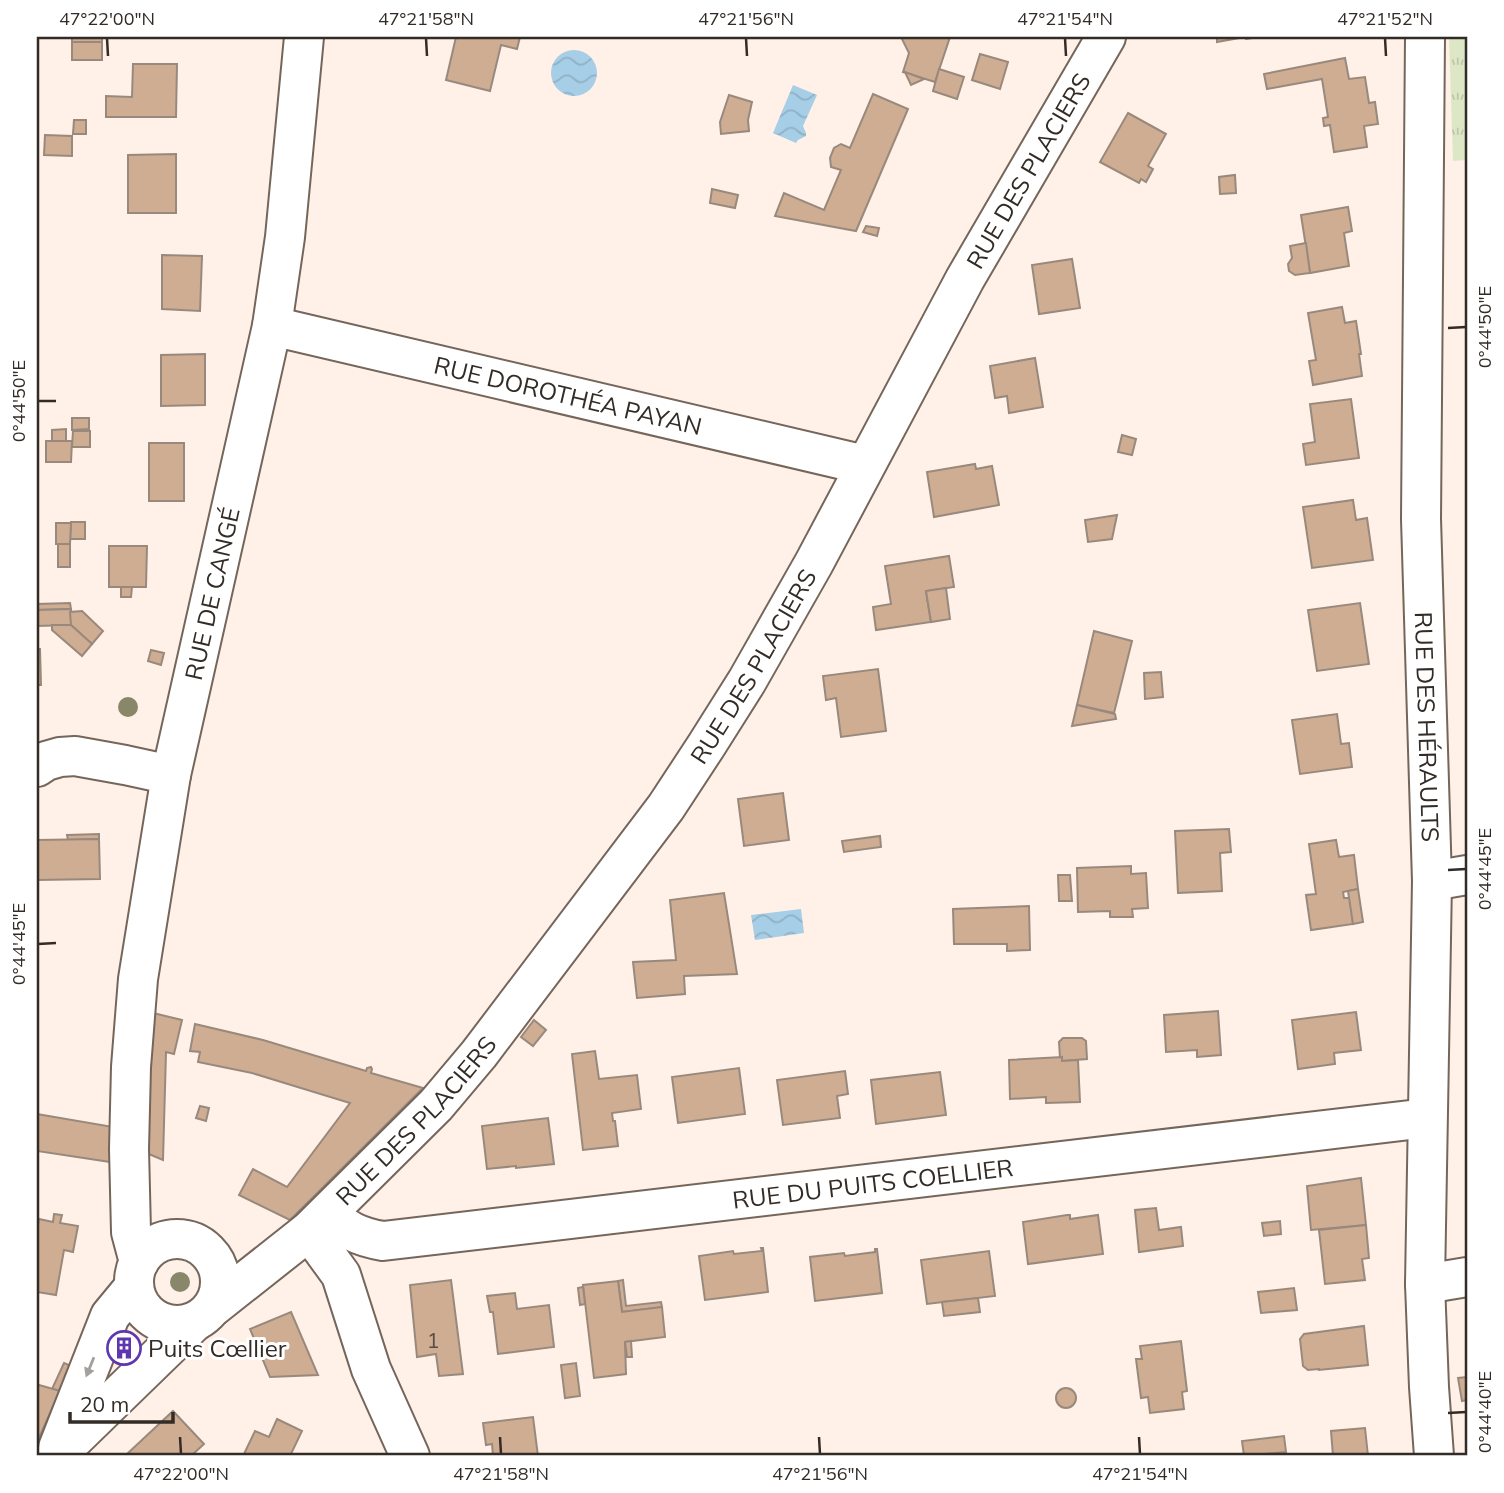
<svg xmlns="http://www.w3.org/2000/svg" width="1504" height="1493" viewBox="0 0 1504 1493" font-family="Mulish,sans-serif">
<defs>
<pattern id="grass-tufts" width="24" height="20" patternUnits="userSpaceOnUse" patternTransform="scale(1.75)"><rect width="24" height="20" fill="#dde7c5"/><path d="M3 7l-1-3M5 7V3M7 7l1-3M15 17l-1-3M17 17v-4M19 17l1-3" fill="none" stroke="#bec6a9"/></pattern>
<pattern id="water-waves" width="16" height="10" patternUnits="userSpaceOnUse" patternTransform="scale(1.75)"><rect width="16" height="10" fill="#a6cee6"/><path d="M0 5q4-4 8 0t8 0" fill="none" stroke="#8fb1c5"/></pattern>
</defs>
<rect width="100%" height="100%" fill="#fff1e7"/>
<path fill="url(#grass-tufts)" d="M1449,37H1467V160L1453,161Z"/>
<g fill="url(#water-waves)">
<circle cx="574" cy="73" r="23"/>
<path d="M793,85L817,95L803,126L806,133V136L798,140L796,143L773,133Z"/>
<path d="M801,909L804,933L755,940L751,915Z"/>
</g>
<g fill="#cfad93" stroke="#99897d" stroke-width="2">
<rect x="72" y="37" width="30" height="5"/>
<path d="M456,37H520L517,49L501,45L490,91L446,80Z"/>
<path d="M902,37H950L935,82L903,72L909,53L902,39Z"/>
<path d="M1217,37H1260L1246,39L1245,37L1217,42Z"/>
<rect x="72" y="42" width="30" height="18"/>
<path d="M980,54L1008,62L1000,89L972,80Z"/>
<path d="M1345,58L1349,79L1365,77L1369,103L1375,102L1378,124L1364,126L1367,147L1334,152L1330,125L1324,126L1323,118L1328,117L1322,79L1267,89L1264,74Z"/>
<path d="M133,64H177L176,117H106V96L132,97Z"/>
<path d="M939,69L964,77L957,99L933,91Z"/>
<path d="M905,72L924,79L911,85Z"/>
<path d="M873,94L908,109L856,231L775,216L784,193L824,210L841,170L831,167L830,158L834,148L841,144L850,148Z"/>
<path d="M729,95L752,102L748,120L749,131L721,134L720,122Z"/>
<path d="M1128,113L1166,134L1148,166L1153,169L1146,182L1141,179L1139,183L1100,162Z"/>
<path d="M74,120H86V134H73Z"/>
<path d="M45,135L72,136V156L44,155Z"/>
<path d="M176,154V213H128V155Z"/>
<path d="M1235,175L1236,193L1220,194L1219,177Z"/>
<path d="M712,189L738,195L735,208L710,203Z"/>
<path d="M1348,207L1352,231L1344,233L1349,266L1310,273L1301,215Z"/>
<path d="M866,226L879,228L877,236L863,232Z"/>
<path d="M1306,243L1310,273L1295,275L1289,271L1288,264L1292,258L1290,246Z"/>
<path d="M162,255L202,256L200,311L162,309Z"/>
<path d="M1072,259L1080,308L1039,314L1032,265Z"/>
<path d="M1342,307L1345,323L1356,321L1361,354H1359L1362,376L1313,385L1309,361L1316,360L1308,313Z"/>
<path d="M205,354V405L161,406V355Z"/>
<path d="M1035,358L1043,407L1009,413L1007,396L995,398L990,366Z"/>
<path d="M1351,399L1359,458L1306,465L1303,444L1315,442L1310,404Z"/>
<path d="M72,418H89V429L72,430Z"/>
<path d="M66,429V441H52V430Z"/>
<path d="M73,431H90V447H72Z"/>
<path d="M1122,435L1136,439L1132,455L1118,452Z"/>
<path d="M46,441H72L71,462H46Z"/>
<rect x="149" y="443" width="35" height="58"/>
<path d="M975,464L976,469L992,466L999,505L934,517L927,472Z"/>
<path d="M1353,500L1356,520L1367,518L1373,560L1312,568L1303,507Z"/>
<path d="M1117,515L1112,539L1088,542L1085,520Z"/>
<path d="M71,522H85V539H70Z"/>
<path d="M56,523H71L70,544H56Z"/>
<rect x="58" y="544" width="12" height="23"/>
<path d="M109,546H147L146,587H109Z"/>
<path d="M949,556L954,587L926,591L931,622L876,630L873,607L891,604L885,566Z"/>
<path d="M121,587H132L131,597H121Z"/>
<path d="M946,588L950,619L931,622L926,591Z"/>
<path d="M70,603L71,609L37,610V604Z"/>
<path d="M1360,603L1369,664L1317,671L1308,610Z"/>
<path d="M71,609V625L37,626V610Z"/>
<path d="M82,611L103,631L92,644L71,625L70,612Z"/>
<path d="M52,625H71L92,644L82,656L52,630Z"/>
<path d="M1094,631L1132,641L1114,713L1077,705Z"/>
<path d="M37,649H40L41,685H37Z"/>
<path d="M151,650L164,653L161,665L148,661Z"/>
<path d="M878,669L886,731L841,737L836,698L826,700L823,676Z"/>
<path d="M1161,672L1163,697L1145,699L1144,673Z"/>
<path d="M1077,705L1115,714L1116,719L1072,726Z"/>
<path d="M1337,714L1341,744L1349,743L1352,767L1300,774L1292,720Z"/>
<path d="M783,793L789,840L744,846L738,799Z"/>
<path d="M1229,829L1231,852L1220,853L1222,891L1178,893L1175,831Z"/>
<path d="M99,834V839L68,840L67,835Z"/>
<path d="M880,836L881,847L844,852L842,841Z"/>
<path d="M99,839L100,879L37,880V840Z"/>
<path d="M1336,840L1339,857L1354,855L1358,889L1343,892L1344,898H1350L1353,924L1311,930L1306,895L1316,894L1309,844Z"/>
<path d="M1131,866V874L1146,873L1148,908L1132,909L1133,917H1110V911L1078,912L1077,868Z"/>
<path d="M1058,875H1070L1072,901H1059Z"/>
<path d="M1358,889L1363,922L1353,924L1348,891Z"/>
<path d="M724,893L737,974L684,976L685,994L637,998L633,962L676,960L670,900Z"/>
<path d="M1029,906L1030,950L1007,951V944H954L953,909Z"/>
<path d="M1218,1011L1221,1055L1197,1057V1050L1166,1052L1164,1015Z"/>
<path d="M149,1012L182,1020L174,1054L166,1052L163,1160L144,1152Z"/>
<path d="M1356,1012L1361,1050L1334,1053L1335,1064L1298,1069L1292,1020Z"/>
<path d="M534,1020L546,1030L533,1046L521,1037Z"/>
<path d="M195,1024L263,1040L366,1071L367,1068L371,1067L372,1069L371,1073L423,1088L290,1220L239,1195L253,1169L287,1187L350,1103L252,1073L198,1062L200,1052L190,1051Z"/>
<path d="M1063,1038H1082L1086,1041L1087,1059L1062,1061V1057L1060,1058L1059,1042Z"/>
<path d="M595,1051L599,1079L637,1075L641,1109L612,1113L613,1121H615L618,1146L583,1150L572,1054Z"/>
<path d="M1062,1057V1061L1078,1060L1080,1102L1046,1103V1097L1010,1099L1009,1060Z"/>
<path d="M739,1068L745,1114L678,1123L672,1077Z"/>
<path d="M845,1071L848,1094L837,1096L840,1118L783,1125L777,1080Z"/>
<path d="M940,1072L946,1115L876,1124L871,1080Z"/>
<path d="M200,1106L209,1108L206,1121L196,1118Z"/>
<path d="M37,1114L119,1128L117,1163L37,1151Z"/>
<path d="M548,1118L554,1164L516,1168V1166L487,1169L482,1126Z"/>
<path d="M1361,1178L1366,1225L1311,1230L1307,1186Z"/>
<path d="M1156,1208L1159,1230L1181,1227L1183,1246L1139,1252L1135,1210Z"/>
<path d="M54,1214L62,1215L60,1223L78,1226L73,1252L64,1250L56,1295L37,1292V1230L39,1219L53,1222Z"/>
<path d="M1067,1215H1070V1219L1098,1215L1103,1254L1028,1264L1023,1222Z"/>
<path d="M1280,1221L1281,1234L1264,1236L1262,1223Z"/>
<path d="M1366,1225L1369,1258L1362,1259L1365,1280L1325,1284L1319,1230Z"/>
<path d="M761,1248H763L768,1292L705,1300L699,1256L733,1251L734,1254L762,1251Z"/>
<path d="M875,1249H877L882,1293L815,1301L810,1257L844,1253L845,1256L875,1252Z"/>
<path d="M989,1251L995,1296L927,1304L921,1260Z"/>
<path d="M451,1280L463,1374L439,1376L436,1354L417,1357L410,1285Z"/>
<path d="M623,1280L626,1306L661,1302L662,1307L622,1312L618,1281Z"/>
<path d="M618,1281L622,1312L662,1307L665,1337L625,1342L626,1374L594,1378L583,1285Z"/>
<path d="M583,1287L585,1304L580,1305L578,1288Z"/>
<path d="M1294,1288L1297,1310L1261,1313L1258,1292Z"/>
<path d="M515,1293L517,1309L549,1305L554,1347L498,1354L493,1312H490L487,1296Z"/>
<path d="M978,1298L980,1312L944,1316L942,1302Z"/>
<path d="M291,1312L318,1375L270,1377L250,1329Z"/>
<path d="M1364,1326L1368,1365L1319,1370V1369L1308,1370L1303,1366L1300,1339L1304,1334Z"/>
<path d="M122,1341L132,1346L125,1356L116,1350Z"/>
<path d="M631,1341L632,1357H627L625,1342Z"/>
<path d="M1181,1341L1187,1391L1182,1392L1184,1409L1150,1413L1148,1397L1141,1398L1136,1359H1142L1140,1346Z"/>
<path d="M64,1363L71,1366L60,1391L52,1389Z"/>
<path d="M576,1363L580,1396L565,1398L561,1365Z"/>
<path d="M1467,1377V1400L1462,1401L1458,1378Z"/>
<path d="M39,1385L60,1391L38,1440L37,1439V1390Z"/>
<circle cx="1066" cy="1398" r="10"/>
<path d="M173,1411L204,1444L191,1456H131L128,1453Z"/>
<path d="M533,1417L538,1456H493L492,1444L486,1445L483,1423Z"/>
<path d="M277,1419L302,1431L290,1456H243L255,1431L269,1437Z"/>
<path d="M1365,1428L1368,1456H1333L1331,1431Z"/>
<path d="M1284,1436L1286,1452L1244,1456L1242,1441Z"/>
</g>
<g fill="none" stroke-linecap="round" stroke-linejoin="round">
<g stroke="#75665b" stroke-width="42">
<g id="minor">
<path id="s1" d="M1425,37L1421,519L1432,881L1425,1284L1429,1387L1434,1456"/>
<path id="s2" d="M272,326L865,465"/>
<path d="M37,767L46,761L60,757L75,756L125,765L171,775"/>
<path d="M1432,881L1467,875"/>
<path id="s3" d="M328,1213C345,1230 359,1237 383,1241L1427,1118"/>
<path d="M309,1231L341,1275L371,1369L410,1456"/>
<circle cx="177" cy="1282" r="43"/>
<path id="s4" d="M139,1262L131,1232L129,1149L131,1067L138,979L171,775L272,326L285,237L304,37"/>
<path d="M1425,1284L1467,1277"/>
<path id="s5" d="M214,1306L309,1231L436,1105L479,1054L666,807L706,746L747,681L814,563L965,279L1106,37"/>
<path d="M58,1448L110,1316L134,1287"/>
<path d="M56,1456L194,1322"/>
</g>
</g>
<use href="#minor" stroke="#fff" stroke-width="38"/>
</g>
<g fill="#88876a">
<circle cx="128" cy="707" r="10"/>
<circle cx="180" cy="1282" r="10"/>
</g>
<defs><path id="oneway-solid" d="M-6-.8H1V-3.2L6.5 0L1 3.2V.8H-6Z" transform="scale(1.75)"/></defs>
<use fill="#a3a09d" href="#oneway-solid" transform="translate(90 1367) rotate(112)"/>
<path fill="none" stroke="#322b26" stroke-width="2.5" d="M107,38L108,56M426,38L427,56M746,38L747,56M1065,38L1066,56M1385,38L1386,56M1448,328L1466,327M38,401H56M1448,870L1466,869M38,944L56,943M1448,1413L1466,1412M180,1437L181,1454M500,1437L501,1454M819,1437L820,1454M1139,1437L1140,1454"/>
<defs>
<g id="building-ring" transform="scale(1.75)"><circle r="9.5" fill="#fff" stroke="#5e36ae" stroke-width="1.5"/><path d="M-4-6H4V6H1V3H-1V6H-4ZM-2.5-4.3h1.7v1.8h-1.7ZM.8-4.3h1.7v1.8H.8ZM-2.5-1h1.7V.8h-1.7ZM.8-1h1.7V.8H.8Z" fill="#5e36ae"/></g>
</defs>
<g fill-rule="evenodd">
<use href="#building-ring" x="124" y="1348"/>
</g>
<g text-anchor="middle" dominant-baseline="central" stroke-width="6" stroke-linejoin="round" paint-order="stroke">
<g font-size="21" fill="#594c41">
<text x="433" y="1340">1</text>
</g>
<g font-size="24" fill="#322b26" stroke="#fff">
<text stroke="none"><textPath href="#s5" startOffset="1409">RUE DES PLACIERS</textPath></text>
<text stroke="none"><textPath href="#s2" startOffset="304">RUE DOROTHÉA PAYAN</textPath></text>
<text stroke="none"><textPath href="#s4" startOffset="677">RUE DE CANGÉ</textPath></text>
<text stroke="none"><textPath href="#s5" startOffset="842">RUE DES PLACIERS</textPath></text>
<text stroke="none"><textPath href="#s1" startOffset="690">RUE DES HÉRAULTS</textPath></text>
<text stroke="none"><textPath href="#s5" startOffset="275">RUE DES PLACIERS</textPath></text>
<text stroke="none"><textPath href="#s3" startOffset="556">RUE DU PUITS COELLIER</textPath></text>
</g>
<g font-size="24" fill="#322b26" stroke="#fff" text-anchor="start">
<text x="148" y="1348">Puits Cœllier</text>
</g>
</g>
<rect width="1504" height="1493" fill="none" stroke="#ffffff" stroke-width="77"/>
<path d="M70 1412v10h103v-10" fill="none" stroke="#322b26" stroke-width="3.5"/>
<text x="80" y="1412" font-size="21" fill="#322b26" stroke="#ffffff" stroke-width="5" paint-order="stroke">20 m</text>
<rect x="38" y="38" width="1428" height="1416" fill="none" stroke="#322b26" stroke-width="2.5"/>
<g font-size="18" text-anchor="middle" fill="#322b26">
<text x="107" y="25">47°22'00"N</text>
<text x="426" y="25">47°21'58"N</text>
<text x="746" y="25">47°21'56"N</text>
<text x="1065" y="25">47°21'54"N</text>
<text x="1385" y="25">47°21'52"N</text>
<text transform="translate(1485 327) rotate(-90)" y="6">0°44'50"E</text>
<text transform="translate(19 401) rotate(-90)" y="6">0°44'50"E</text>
<text transform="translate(1485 869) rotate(-90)" y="6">0°44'45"E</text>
<text transform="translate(19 944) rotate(-90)" y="6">0°44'45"E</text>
<text transform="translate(1485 1412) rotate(-90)" y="6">0°44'40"E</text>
<text x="181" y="1480">47°22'00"N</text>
<text x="501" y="1480">47°21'58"N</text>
<text x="820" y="1480">47°21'56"N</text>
<text x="1140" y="1480">47°21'54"N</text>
</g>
</svg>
